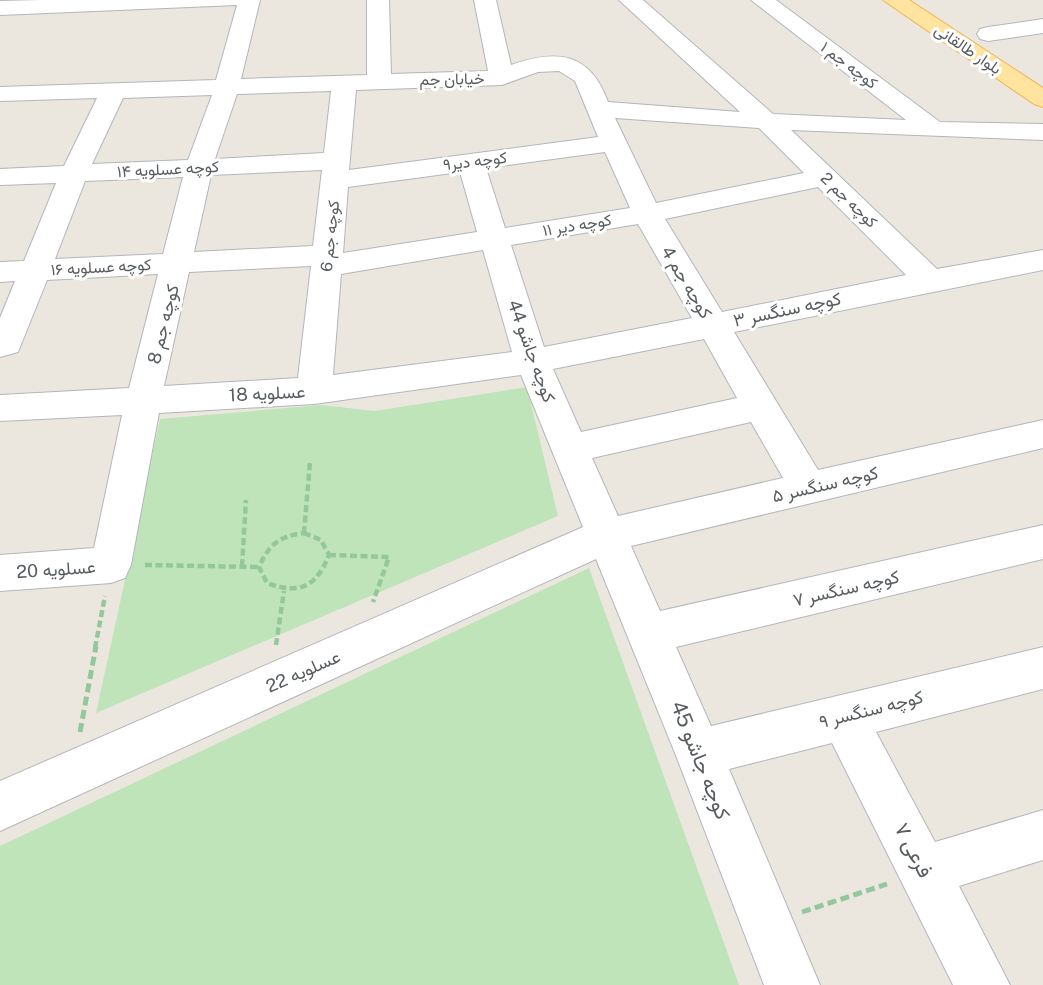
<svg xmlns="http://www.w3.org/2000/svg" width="1043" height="985" viewBox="0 0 1043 985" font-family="'Public Sans',Vazirmatn,sans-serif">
<rect width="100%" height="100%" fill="#ebe7df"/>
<g fill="#bfe4ba">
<path d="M527,387L558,516L96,713L160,419L321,405L375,411Z"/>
<path d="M589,568L739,985H0V846Z"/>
</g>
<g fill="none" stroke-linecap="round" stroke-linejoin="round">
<g stroke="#b2b6ba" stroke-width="2">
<g id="minor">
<path d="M41,0H260L241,79L367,75V0H389L391,74L488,71L474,0H496L511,65C557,49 590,52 608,102L740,112L619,0H643L773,114L906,120L751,0H776L940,122L1043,124V140L791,130L937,269L1043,250V270L734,332L818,470L1043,420V448L631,546L660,611L1043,525V559L676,647L711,726L1043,647V689L876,732L935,842L1043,810V860L959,886L1010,985H953L832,743L729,769L820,985H764L675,753L596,559L0,831V781L583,527L521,375L314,404L159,413L131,565L125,578L111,583L0,591V555L94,548L122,415L0,421V395L129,388L158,274L47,280L18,352L0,357V318L15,281L0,282V262L24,261L56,183L0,185V169L64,166L97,98L0,101V87L216,80L237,5L0,15V1ZM559,71L575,81L598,137L349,170L356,90L502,85L538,72ZM331,91L324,153L215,159L237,94ZM212,95L188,160L92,164L123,98ZM615,118L759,128L804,173L656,203ZM605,152L630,208L505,228L486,168ZM322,170L313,246L194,252L211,175ZM460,172L477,232L343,253L348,187ZM183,177L163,254L55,259L85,181ZM818,187L906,275L722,312L665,219ZM638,224L692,318L544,347L511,245ZM483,250L512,352L333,375L341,274ZM311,266L298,378L164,386L189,272ZM704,339L737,398L581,432L553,369ZM751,422L783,478L618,516L592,458Z"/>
<path d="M1043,19V33L988,41L980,39L977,34L980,29L988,27Z"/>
</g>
</g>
<g stroke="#f3b250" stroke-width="2">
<path id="major" d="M883,0H909L1043,88V107L1034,104Z"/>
</g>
<g stroke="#95c79d" stroke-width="4.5" stroke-dasharray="7 3.5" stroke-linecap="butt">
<path d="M304,533L321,540L329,555C316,587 300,595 267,583L259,567C269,544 280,536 304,533Z"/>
<path d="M304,533L310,462"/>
<path d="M329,555L389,557L373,602"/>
<path d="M145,565L259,567"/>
<path d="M242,566L246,500"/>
<path d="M276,645L284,591"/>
<path d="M95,648L105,596"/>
</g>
<g stroke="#95c79d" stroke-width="5" stroke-dasharray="9 4.5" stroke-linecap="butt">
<path d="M80,732L96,646"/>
<path d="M802,912L887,884"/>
</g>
<use href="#minor" fill="#fff" fill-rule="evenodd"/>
<use href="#major" fill="#ffe4a0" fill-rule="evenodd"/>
</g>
<g text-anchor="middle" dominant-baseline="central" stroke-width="6" stroke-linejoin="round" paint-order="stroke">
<g font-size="16" fill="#585d60" stroke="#fff">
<text transform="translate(968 49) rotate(34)">بلوار طالقانی</text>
<text transform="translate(849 65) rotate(37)">کوچه جم ۱</text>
<text transform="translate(452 79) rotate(-1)">خیابان جم</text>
<text transform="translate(475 161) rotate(-7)">کوچه دیر۹</text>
<text transform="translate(168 169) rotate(-3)">کوچه عسلویه ۱۴</text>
<text transform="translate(849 200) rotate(44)">کوچه جم 2</text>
<text transform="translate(577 225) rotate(-9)">کوچه دیر ۱۱</text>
<text transform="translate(330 236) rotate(-84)">کوچه جم 6</text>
<text transform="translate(101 267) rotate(-3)">کوچه عسلویه ۱۶</text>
</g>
<g font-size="18" fill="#585d60" stroke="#fff">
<text transform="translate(687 282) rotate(59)">کوچه جم 4</text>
<text transform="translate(787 309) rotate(-12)">کوچه سنگسر ۳</text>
<text transform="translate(163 324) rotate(-76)">کوچه جم 8</text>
<text transform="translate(532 351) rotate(70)">کوچه جاشو 44</text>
<text transform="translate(267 393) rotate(-3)">عسلویه 18</text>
<text transform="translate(825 484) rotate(-13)">کوچه سنگسر ۵</text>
<text transform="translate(56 569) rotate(-4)">عسلویه 20</text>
<text transform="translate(846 588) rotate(-13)">کوچه سنگسر ۷</text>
<text transform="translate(303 671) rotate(-24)">عسلویه 22</text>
<text transform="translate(871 709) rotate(-14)">کوچه سنگسر ۹</text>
</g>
<g font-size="21" fill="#585d60" stroke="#fff">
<text transform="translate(701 760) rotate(68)">کوچه جاشو 45</text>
<text transform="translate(914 850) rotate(63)">فرعی ۷</text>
</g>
</g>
</svg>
